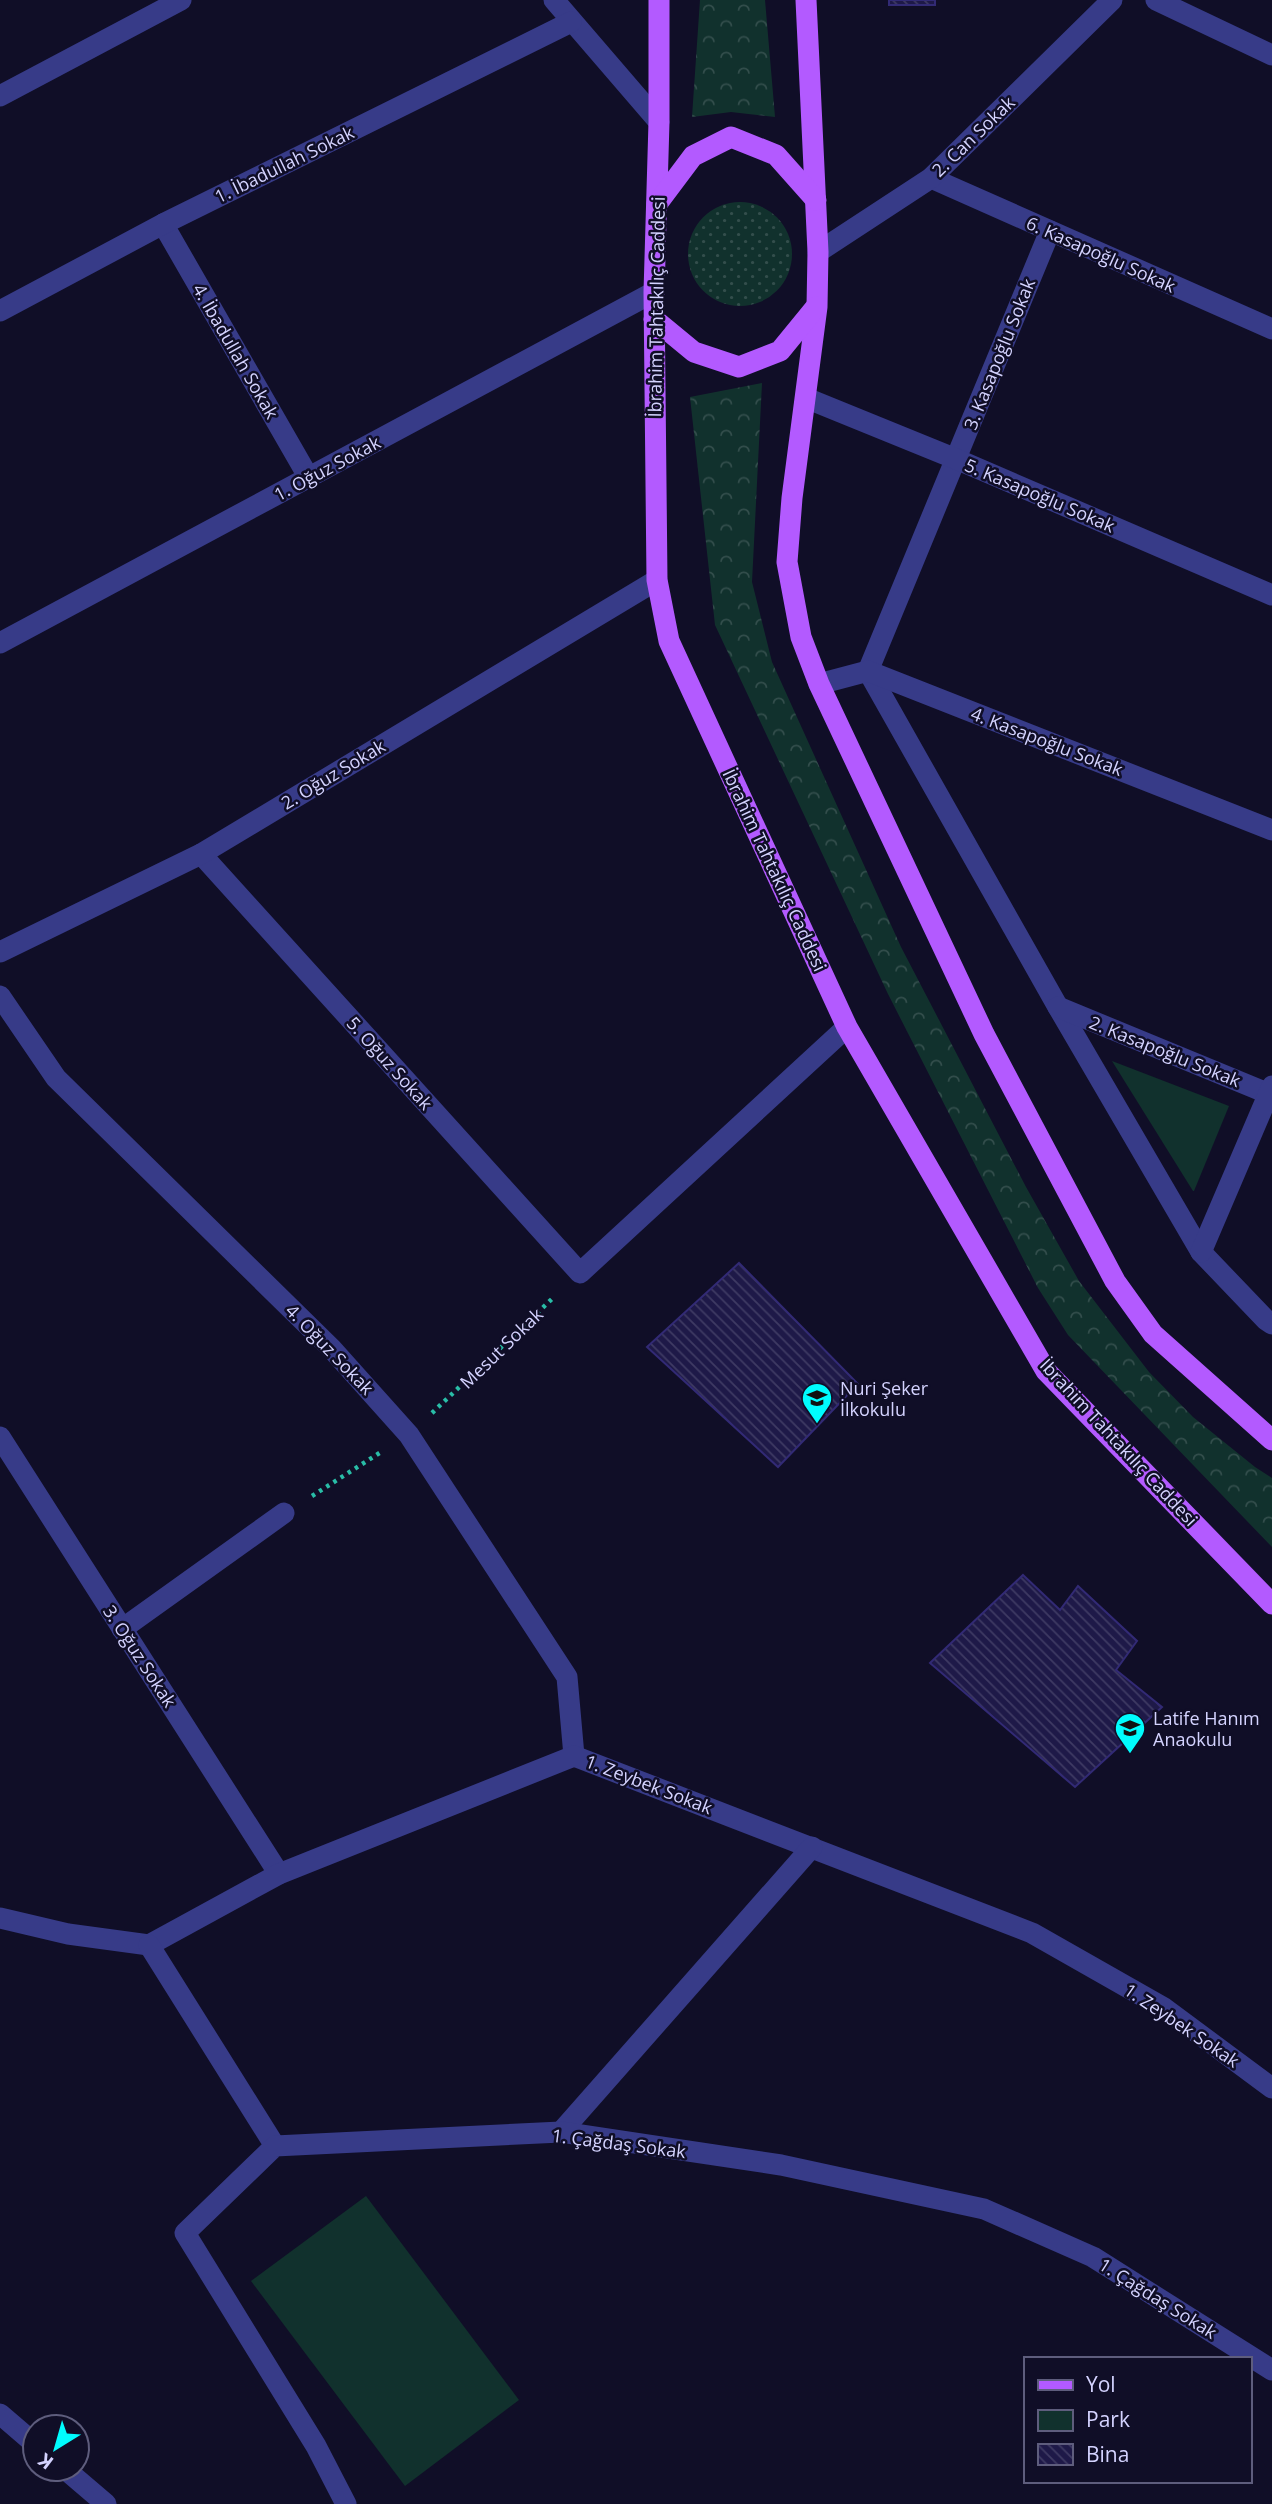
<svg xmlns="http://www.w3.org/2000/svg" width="1272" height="2504" viewBox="0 0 1272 2504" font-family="'Open Sans',sans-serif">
<defs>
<pattern id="grass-dots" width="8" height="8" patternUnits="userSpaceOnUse" patternTransform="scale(1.75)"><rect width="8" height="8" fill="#11312d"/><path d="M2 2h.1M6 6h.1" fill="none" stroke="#334e4c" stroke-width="1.8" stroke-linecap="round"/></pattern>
<pattern id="forest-crowns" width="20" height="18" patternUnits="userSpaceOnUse" patternTransform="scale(1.75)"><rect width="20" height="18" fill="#11312d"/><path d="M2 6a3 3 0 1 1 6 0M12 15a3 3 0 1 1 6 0" fill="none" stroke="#334e4c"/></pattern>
<pattern id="building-back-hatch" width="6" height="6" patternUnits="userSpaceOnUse" patternTransform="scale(1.75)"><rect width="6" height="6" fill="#1e1948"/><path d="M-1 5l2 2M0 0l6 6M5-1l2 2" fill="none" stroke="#3e3a63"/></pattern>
</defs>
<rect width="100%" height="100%" fill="#100e27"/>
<circle fill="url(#grass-dots)" cx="740" cy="254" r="52"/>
<g fill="url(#forest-crowns)">
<path d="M700,0H765L775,117L731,112L692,117Z"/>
<path d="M762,383L752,582L772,662L901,947L1026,1187L1079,1281L1149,1372L1193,1417L1255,1467L1272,1478V1547L1068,1335L1038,1288L888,994L715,625L690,397Z"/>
</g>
<g fill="#11312d">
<path d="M1112,1061L1229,1106L1194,1191H1193Z"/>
<path d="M366,2196L519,2400L405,2486L251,2281Z"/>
</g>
<g fill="url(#building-back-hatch)" stroke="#322a75" stroke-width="2">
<rect x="889" y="0" width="46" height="5"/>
<path d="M739,1263L858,1384L778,1467L647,1347Z"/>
<path d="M1023,1575L1060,1610L1078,1586L1137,1641L1116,1670L1162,1707L1075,1787L930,1663Z"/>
</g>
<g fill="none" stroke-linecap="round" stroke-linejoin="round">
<g stroke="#29bda7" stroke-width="4.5" stroke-dasharray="3.5 5" stroke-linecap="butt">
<path d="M432,1413L555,1296"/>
<path d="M312,1496L381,1452"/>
</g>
<g stroke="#373b88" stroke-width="21">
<path d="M554,0L659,122"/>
<path d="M1156,0L1272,55"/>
<path d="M0,96L181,0"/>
<path d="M931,178L1272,329"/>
<path d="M163,224L309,478"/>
<path d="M1050,231L868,671L1058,1007L1201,1252L1266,1320L1272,1324"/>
<path d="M818,252L931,178L1112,0"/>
<path d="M0,311L163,224L571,22"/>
<path d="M806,398L956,459L1272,595"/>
<path d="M0,643L654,292"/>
<path d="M819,684L868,671L1272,830"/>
<path d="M201,854L580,1273L847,1027"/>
<path d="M0,952L201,854L657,580"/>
<path d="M0,996L56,1078L332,1349L409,1435L567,1677L574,1756"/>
<path d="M1058,1007L1272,1095"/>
<path d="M1201,1252L1272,1086"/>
<path d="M0,1437L279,1874"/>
<path d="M122,1629L284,1513"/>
<path d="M0,1918L68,1934L149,1945L279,1874L574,1756L1032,1933L1164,2008L1272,2088"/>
<path d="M149,1945L275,2146"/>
<path d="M561,2132L812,1847"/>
<path d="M0,2414L35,2444"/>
<path d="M65,2469L106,2504"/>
<path d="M346,2504L316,2446L185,2233L275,2146L561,2132L781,2165L984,2209L1093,2257L1272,2370"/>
</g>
<g stroke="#b35aff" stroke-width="21">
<path d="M659,0V122L654,292L657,580L669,641L847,1027L1046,1371L1272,1604"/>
<path d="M806,0L818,252L817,307L792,498L787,562L801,637L819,684L984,1034L1115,1281L1153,1334L1272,1440"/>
<path d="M657,204L693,156L731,137L776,155L816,200"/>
<path d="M654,319L694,352L739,367L780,351L816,307"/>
</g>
</g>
<defs>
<g id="school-pin" transform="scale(1.575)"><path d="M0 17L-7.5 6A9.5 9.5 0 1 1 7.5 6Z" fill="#00fcfe" stroke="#100e27"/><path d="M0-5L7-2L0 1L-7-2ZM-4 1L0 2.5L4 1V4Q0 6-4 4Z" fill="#111"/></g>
</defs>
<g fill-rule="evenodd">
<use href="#school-pin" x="817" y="1398"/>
<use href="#school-pin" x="1130" y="1728"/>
</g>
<g text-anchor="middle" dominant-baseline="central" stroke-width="5" stroke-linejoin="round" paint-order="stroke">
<g font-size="18" fill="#d4d3ff" stroke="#100e27">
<text transform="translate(973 136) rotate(-44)">2. Can Sokak</text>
<text transform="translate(284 164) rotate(-26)">1. İbadullah Sokak</text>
<text transform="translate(1101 254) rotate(24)">6. Kasapoğlu Sokak</text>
<text transform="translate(656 307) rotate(-89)">İbrahim Tahtakılıç Caddesi</text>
<text transform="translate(236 351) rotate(60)">4. İbadullah Sokak</text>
<text transform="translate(999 354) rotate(-68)">3. Kasapoğlu Sokak</text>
<text transform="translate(327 468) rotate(-28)">1. Oğuz Sokak</text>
<text transform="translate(1040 495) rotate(23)">5. Kasapoğlu Sokak</text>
<text transform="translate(1047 741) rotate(21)">4. Kasapoğlu Sokak</text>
<text transform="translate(333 774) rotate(-31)">2. Oğuz Sokak</text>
<text transform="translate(775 870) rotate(65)">İbrahim Tahtakılıç Caddesi</text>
<text transform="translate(1165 1051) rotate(22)">2. Kasapoğlu Sokak</text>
<text transform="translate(390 1063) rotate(48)">5. Oğuz Sokak</text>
<text transform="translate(501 1348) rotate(-44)">Mesut Sokak</text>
<text transform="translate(330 1349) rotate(46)">4. Oğuz Sokak</text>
<text transform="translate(1119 1442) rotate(47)">İbrahim Tahtakılıç Caddesi</text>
<text transform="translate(140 1656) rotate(57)">3. Oğuz Sokak</text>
<text transform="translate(649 1784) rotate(21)">1. Zeybek Sokak</text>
<text transform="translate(1182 2025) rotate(34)">1. Zeybek Sokak</text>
<text transform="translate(619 2143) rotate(7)">1. Çağdaş Sokak</text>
<text transform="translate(1158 2298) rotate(32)">1. Çağdaş Sokak</text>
</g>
<g font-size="18" fill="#d4d3ff" stroke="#100e27" text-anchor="start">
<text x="840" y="1388">Nuri Şeker<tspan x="840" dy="21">İlkokulu</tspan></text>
<text x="1153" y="1718">Latife Hanım<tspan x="1153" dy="21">Anaokulu</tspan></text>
</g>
</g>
<rect x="1024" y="2357" width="228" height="126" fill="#100e27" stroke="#5e5d7d" stroke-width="2"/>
<rect x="1038" y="2380" width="35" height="10" fill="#b35aff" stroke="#5e5d7d" stroke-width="2"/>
<text x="1086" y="2392" font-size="21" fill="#d4d3ff">Yol</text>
<rect x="1038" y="2410" width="35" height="21" fill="#11312d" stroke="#5e5d7d" stroke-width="2"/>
<text x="1086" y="2427" font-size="21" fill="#d4d3ff">Park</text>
<rect x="1038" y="2444" width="35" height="21" fill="url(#building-back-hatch)" stroke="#5e5d7d" stroke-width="2"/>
<text x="1086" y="2462" font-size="21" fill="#d4d3ff">Bina</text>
<g transform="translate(56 2448) rotate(217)"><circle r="33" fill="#100e27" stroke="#5e5d7d" stroke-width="2"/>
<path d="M0-5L12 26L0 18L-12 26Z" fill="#00fcfe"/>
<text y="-10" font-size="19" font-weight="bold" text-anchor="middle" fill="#d4d3ff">K</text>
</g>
</svg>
